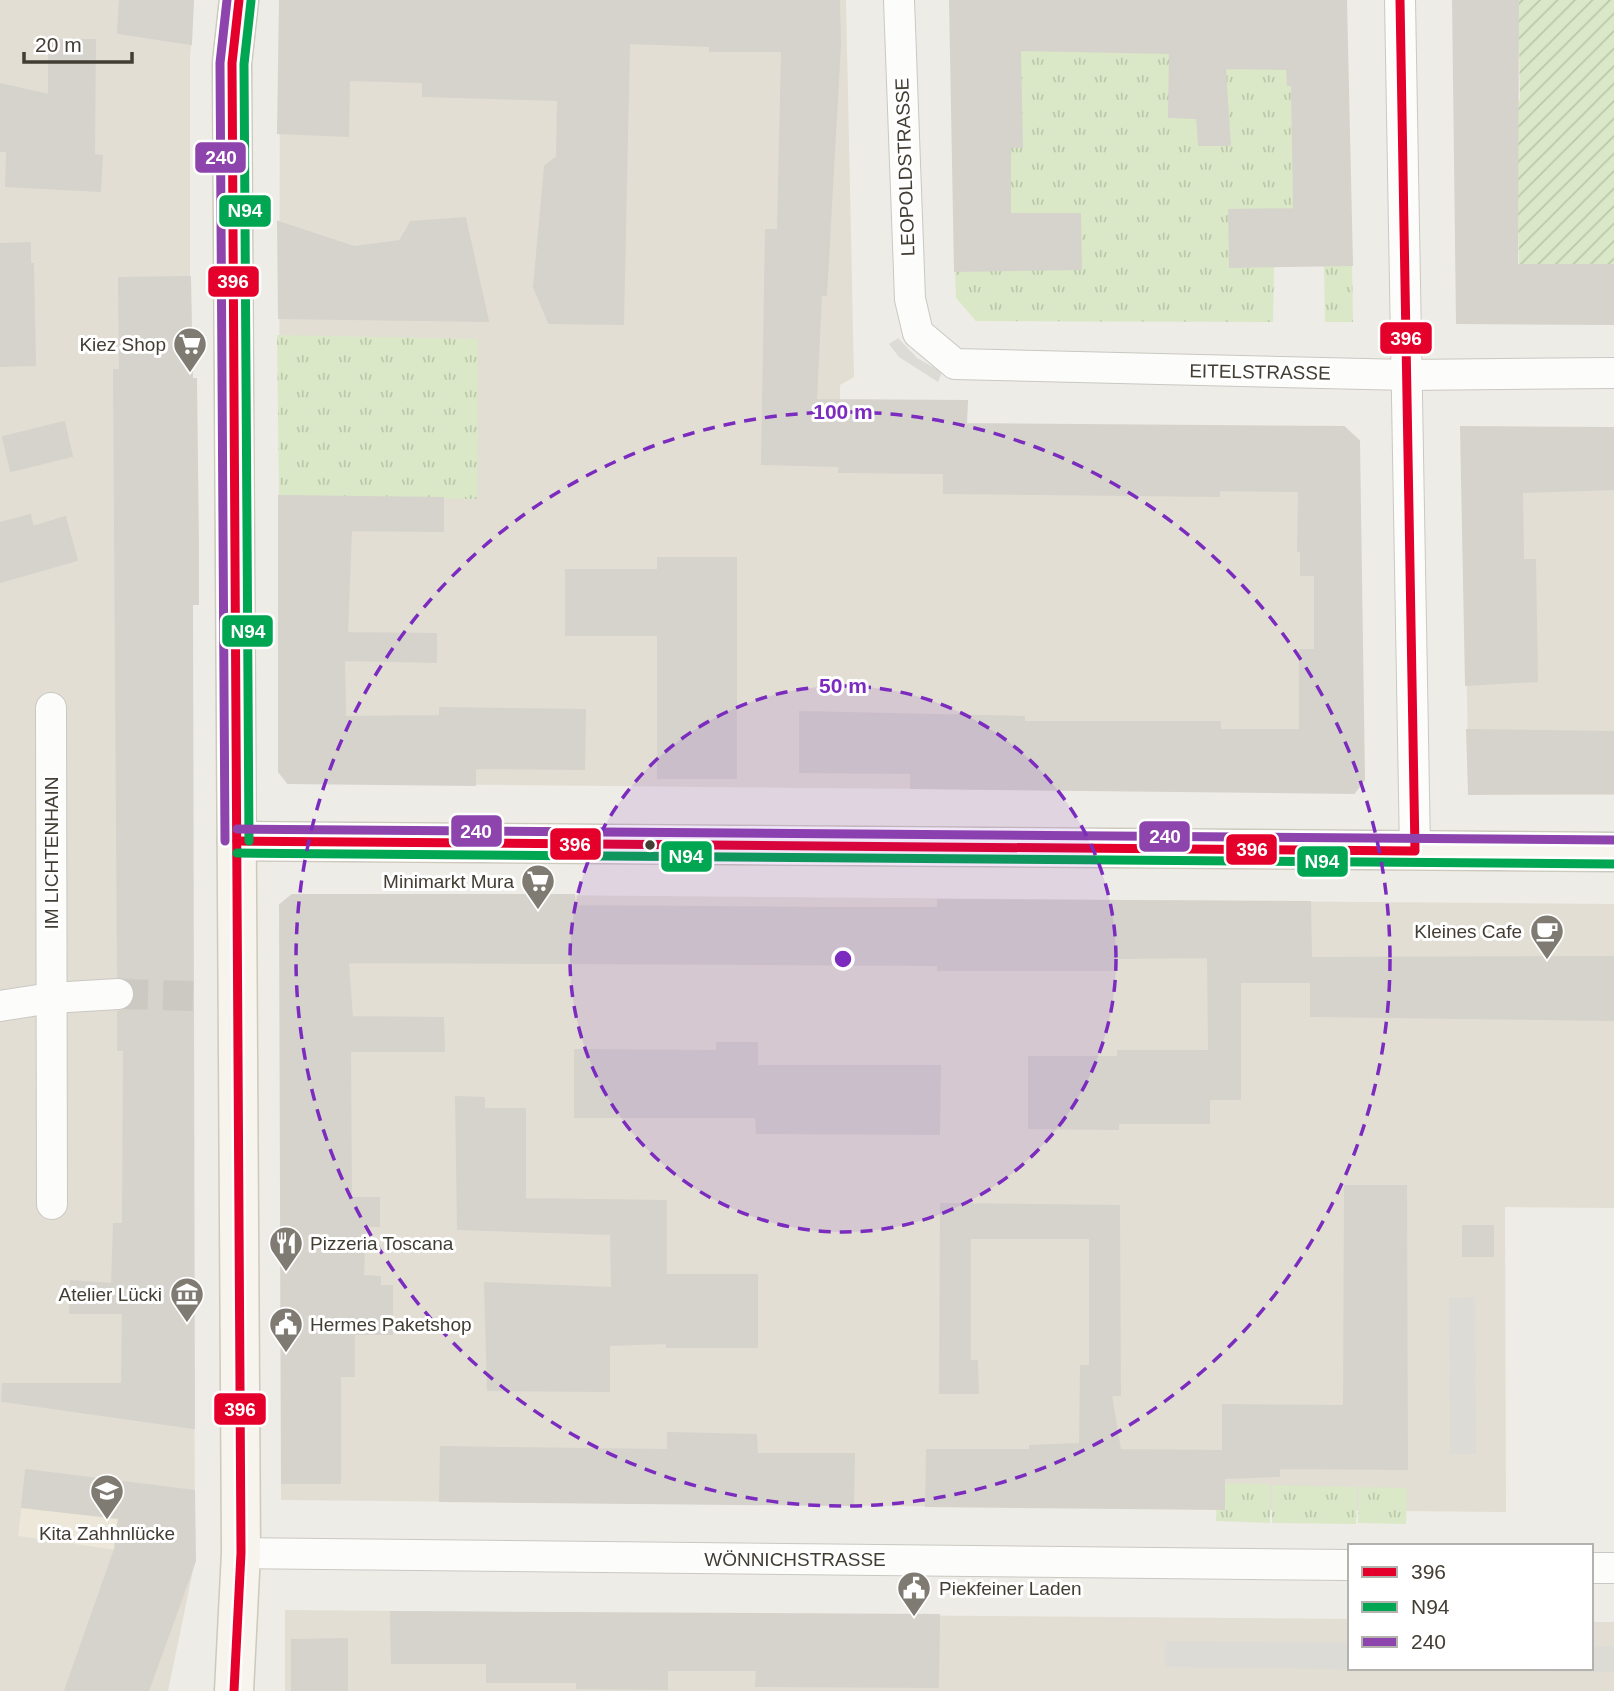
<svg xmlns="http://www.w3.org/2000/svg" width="1614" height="1691" viewBox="0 0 1614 1691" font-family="Arial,sans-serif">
<defs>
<pattern id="grass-tufts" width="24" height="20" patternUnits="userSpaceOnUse" patternTransform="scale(1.75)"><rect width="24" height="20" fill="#dae8c7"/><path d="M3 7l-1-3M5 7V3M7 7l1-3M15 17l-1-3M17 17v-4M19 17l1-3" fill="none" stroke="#bcc8ac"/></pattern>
<pattern id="garden-furrows" width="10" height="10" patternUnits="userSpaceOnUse" patternTransform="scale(1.75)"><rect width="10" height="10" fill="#dae8c7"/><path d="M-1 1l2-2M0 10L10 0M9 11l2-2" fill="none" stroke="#bcc8ac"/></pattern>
</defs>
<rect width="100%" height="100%" fill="#eeece6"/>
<g fill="#e2ded4">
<path d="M0,0H194L190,58V277L195,1561L168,1691H0Z"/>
<path d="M280,0H846L854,377L840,385V400L967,401V424L1344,427L1359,441L1364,780L1354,793L288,783L279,578Z"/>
<path d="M1461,427L1614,428V795L1469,794Z"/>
<path d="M411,894L1614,904V1208L1505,1207L1506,1512L281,1500L280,905L292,895Z"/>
<path d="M285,1610L1350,1619V1668H1591V1622H1614V1691H285Z"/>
</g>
<path fill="#ece7d8" d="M26,1470L194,1491L195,1561L18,1536Z"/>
<g fill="url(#grass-tufts)">
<path d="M1014,45L1191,54L1287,69L1288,85H1292L1294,209L1229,210L1230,267H1274L1273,322L976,321L956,298L955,271L1081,269L1080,214H1010V147H1022L1021,61Z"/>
<path d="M1352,265L1353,322H1325L1324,266Z"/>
<path d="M277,335L478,339L477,499L279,496Z"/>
<path d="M1217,1483L1270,1484V1523L1216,1521Z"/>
<path d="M1272,1485L1357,1487L1356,1524L1272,1523Z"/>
<path d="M1359,1487L1407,1488L1406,1524L1358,1523Z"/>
</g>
<path fill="url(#garden-furrows)" d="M1518,0H1614V264H1519L1515,102L1520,100L1519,44H1512Z"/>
<g fill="#dddbd6">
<path d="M898,338L917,358L942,372L938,382L899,357L889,344Z"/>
<path d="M1475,1297L1476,1454H1450L1449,1298Z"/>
<path d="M1165,1641L1350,1643V1668H1490V1671L1165,1667Z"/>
<path d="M1591,1646H1614V1672L1507,1671V1668H1591Z"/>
</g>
<g fill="#d6d3cd" stroke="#d6d3cc" stroke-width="2">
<path d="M120,0H193L191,44L118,33Z"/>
<path d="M280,0H839L840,45L829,242L826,295H821L816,400L967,401L966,424L1344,427L1359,441L1364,780L1354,793L911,788V773L800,772V712L1024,717V722H1220V730H1300V650H1315V575H1301V551H1298L1299,491L1219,490V496L944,493V473L839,472L840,466L762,464L766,230H778L782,51H710V46L629,43L623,324L549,323L534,287L545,166L557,157L558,100L423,96V82L349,80L348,136L278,133Z"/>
<path d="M950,0H1346L1352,265L1230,267L1229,210L1294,209L1292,85H1288L1287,69L1225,68L1230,145H1199L1197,118L1169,117L1170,53L1020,50L1022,147H1010V214H1080L1081,269L955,271Z"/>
<path d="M1453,0H1518L1517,265H1614V324L1457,323Z"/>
<path d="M49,40H95L94,155L102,156L100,191L6,186L7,151H0V84L49,95Z"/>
<path d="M465,218L488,321L279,318L278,222L354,247L400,241L411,222Z"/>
<path d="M30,243V264H33L35,365L0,366V244Z"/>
<path d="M190,277L192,379H196L198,548V604H192L194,1428L2,1401L3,1384H122L123,1313H70L71,1281L112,1284L114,1224H123L124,1050H118V1012L128,1008L135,994L132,984L118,977L114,370H120L119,278Z"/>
<path d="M64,422L72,456L11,471L3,437Z"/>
<path d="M1461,427L1614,428V489L1522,492L1523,560H1535L1537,681L1466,685Z"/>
<path d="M279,496L443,498V531L351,530L347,633L436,634V662L344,660L345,717L440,716V708L585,710L584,769L475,768V785L288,783L279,772Z"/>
<path d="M30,515L33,527L65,517L77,560L0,582V523Z"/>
<path d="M658,558H736V778H658V635H566V570H658Z"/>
<path d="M1467,730L1614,732V793L1469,794Z"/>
<path d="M292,895H574V906L821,908H938V900L1310,902L1311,958L1614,957V1020L1311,1016V982H1240V1099H1209V1123H1118V1129L1029,1128V1057H1118V1051H1209L1208,957L1117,958L1116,970H938V965L348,962L352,1017L443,1018L444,1051H350L351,1198H379V1226H365L363,1276L380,1277V1286H392V1334H354V1376H340V1483H282L280,905Z"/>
<path d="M717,1043H757V1066H940L939,1134L757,1133L756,1117H575V1050L717,1051Z"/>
<path d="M456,1097L484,1098V1109H525V1199L666,1201V1275H757V1347H667V1343L609,1345V1391L488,1390L485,1283L612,1288L611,1234L458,1229Z"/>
<path d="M1345,1186H1406L1407,1469L1279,1468V1476L1224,1478V1509L926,1506L927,1450H1030V1446L1080,1444L1081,1366H1090V1238H970V1361H977L978,1393H940L941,1204L1119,1206L1120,1395H1111L1120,1450L1223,1451V1405L1344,1406Z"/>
<rect x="1463" y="1226" width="30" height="30"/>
<path d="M668,1433L756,1435L757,1454H854L853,1505L440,1501L441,1447L668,1450Z"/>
<path d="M26,1470L194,1491L195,1561L148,1691H65L115,1549L119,1518L22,1507Z"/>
<path d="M391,1612L939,1615L938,1687L756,1686L757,1670H667V1689L577,1688V1682H487V1663H392Z"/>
<path d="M347,1639V1691H292V1640Z"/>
</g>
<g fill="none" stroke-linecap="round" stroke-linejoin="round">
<path stroke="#ccc9c2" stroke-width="30" stroke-dasharray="30 15" stroke-linecap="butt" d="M118,994L193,996"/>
<g stroke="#cac8c2" stroke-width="32">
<g id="street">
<path d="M899,0L910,299L918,333L955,364L1407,375L1614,373"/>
<path d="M1400,0L1415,851"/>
<path d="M51,708L52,1204"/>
<path d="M0,1006L51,998L118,994"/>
<path d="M241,1553L1350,1565"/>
<path d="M1591,1568H1614"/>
</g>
</g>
<g stroke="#ccc9bd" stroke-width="41">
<g id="secondary">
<path d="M237,841L1614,852"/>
<path d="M234,1691L241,1553L232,63L239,0"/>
</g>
</g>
<use href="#street" stroke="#fcfcfb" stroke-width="30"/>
<use href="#secondary" stroke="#f6f4ed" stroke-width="38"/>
<g stroke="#fff" stroke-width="14">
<g id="bus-1">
<path d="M237,841L1415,851L1400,0"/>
<path d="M234,1691L241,1553L232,63L239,0"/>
</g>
</g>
<g stroke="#fff" stroke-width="14">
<g id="bus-2">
<path d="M249,841L244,64L251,1"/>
<path d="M237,853L1614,864"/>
</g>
</g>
<g stroke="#fff" stroke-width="14">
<g id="bus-3">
<path d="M237,829L1614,840"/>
<path d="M225,841L220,63L227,0"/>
</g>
</g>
<use href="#bus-1" stroke="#e4002b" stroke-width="9"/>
<use href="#bus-2" stroke="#00a651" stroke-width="9"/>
<use href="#bus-3" stroke="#8e44ad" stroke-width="9"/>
</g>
<circle cx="843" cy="959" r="273" fill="#7b2cbf" fill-opacity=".12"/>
<g fill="none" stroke="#7b2cbf" stroke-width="3.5" stroke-dasharray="12 9">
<circle cx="843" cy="959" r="273"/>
<circle cx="843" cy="959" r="547"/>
</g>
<defs>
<g id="supermarket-pin" transform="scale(1.75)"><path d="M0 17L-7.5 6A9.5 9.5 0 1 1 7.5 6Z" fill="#7f7b72" stroke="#fff"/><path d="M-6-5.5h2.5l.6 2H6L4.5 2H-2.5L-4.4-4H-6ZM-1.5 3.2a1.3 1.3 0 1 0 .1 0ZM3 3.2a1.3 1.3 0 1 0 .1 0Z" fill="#fff"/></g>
<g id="cafe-pin" transform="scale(1.75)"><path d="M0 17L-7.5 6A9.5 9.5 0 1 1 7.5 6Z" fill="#7f7b72" stroke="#fff"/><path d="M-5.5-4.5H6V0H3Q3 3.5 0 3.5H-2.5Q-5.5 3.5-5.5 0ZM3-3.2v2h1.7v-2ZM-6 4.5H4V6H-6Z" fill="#fff"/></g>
<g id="restaurant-pin" transform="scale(1.75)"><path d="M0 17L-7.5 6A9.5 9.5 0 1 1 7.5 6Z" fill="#7f7b72" stroke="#fff"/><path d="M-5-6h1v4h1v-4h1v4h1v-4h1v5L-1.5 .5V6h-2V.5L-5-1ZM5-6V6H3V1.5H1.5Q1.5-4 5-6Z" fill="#fff"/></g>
<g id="museum-pin" transform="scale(1.75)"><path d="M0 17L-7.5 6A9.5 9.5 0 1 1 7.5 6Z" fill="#7f7b72" stroke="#fff"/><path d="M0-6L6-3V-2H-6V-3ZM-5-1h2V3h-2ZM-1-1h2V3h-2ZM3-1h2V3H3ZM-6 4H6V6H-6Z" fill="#fff"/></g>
<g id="civic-pin" transform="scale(1.75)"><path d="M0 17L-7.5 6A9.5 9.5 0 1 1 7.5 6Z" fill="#7f7b72" stroke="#fff"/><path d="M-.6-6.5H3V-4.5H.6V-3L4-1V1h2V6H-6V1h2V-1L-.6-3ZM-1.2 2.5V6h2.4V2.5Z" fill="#fff"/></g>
<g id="school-pin" transform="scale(1.75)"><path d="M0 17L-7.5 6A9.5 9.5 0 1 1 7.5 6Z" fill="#7f7b72" stroke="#fff"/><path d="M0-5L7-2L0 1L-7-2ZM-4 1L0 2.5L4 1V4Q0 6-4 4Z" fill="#fff"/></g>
</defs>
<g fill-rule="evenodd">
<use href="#supermarket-pin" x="190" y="344"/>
<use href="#supermarket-pin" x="538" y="881"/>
<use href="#cafe-pin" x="1547" y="931"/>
<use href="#restaurant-pin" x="286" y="1243"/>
<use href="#museum-pin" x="187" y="1294"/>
<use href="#civic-pin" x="286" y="1324"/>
<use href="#school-pin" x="107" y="1491"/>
<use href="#civic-pin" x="914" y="1588"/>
</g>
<circle fill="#433e34" stroke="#fff" stroke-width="2.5" cx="650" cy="845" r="6"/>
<g text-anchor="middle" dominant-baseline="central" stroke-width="6" stroke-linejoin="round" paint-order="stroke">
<g font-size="19" fill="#433e34" stroke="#fff">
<text transform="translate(905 167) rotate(-92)">LEOPOLDSTRASSE</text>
<text transform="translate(1260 372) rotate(1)">EITELSTRASSE</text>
<text transform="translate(51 853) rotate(-90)">IM LICHTENHAIN</text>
<text x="795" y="1559">WÖNNICHSTRASSE</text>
</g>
<g font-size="19" fill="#433e34" stroke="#fff" text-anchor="end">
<text x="166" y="344">Kiez Shop</text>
<text x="514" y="881">Minimarkt Mura</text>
<text x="1522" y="931">Kleines Cafe</text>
<text x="310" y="1243" text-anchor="start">Pizzeria Toscana</text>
<text x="162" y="1294">Atelier Lücki</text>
<text x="310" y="1324" text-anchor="start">Hermes Paketshop</text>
<text x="107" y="1533" text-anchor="middle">Kita Zahhnlücke</text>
<text x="939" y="1588" text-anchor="start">Piekfeiner Laden</text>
</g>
</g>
<circle cx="843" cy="959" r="10" fill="#7b2cbf" stroke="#fff" stroke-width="3.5"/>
<g font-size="21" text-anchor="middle" font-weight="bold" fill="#7b2cbf" stroke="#fff" stroke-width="6" stroke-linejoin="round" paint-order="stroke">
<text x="843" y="419">100 m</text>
<text x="843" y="693">50 m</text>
</g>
<g stroke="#fff" stroke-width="2.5">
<rect x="194" y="141" width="53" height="33" rx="7" fill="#8e44ad"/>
<rect x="218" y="194" width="54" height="34" rx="7" fill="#00a651"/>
<rect x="207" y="265" width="53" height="33" rx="7" fill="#e4002b"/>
<rect x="1379" y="321" width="54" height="34" rx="7" fill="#e4002b"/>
<rect x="221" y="614" width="53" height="34" rx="7" fill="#00a651"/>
<rect x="450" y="814" width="53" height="34" rx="7" fill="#8e44ad"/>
<rect x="1138" y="820" width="53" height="33" rx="7" fill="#8e44ad"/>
<rect x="549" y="827" width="53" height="34" rx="7" fill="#e4002b"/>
<rect x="1225" y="833" width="53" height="33" rx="7" fill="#e4002b"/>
<rect x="660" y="840" width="53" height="33" rx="7" fill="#00a651"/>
<rect x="1296" y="845" width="53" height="33" rx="7" fill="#00a651"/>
<rect x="213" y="1392" width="54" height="34" rx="7" fill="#e4002b"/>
</g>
<g font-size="19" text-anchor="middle" font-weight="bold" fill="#fff">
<text x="221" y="164">240</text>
<text x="245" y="217">N94</text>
<text x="233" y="288">396</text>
<text x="1406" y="345">396</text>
<text x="248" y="638">N94</text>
<text x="476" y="838">240</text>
<text x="1165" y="843">240</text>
<text x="575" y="851">396</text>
<text x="1252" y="856">396</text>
<text x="686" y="863">N94</text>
<text x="1322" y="868">N94</text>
<text x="240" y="1416">396</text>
</g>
<rect x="1348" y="1544" width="245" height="126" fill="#ffffff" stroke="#b4b2ae" stroke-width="2"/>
<rect x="1362" y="1567" width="35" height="10" fill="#e4002b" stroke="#b4b2ae" stroke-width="2"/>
<text x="1411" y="1579" font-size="21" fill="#433e34">396</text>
<rect x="1362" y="1602" width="35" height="10" fill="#00a651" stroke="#b4b2ae" stroke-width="2"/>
<text x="1411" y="1614" font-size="21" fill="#433e34">N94</text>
<rect x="1362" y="1637" width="35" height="10" fill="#8e44ad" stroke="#b4b2ae" stroke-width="2"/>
<text x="1411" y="1649" font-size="21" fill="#433e34">240</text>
<path d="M24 52v10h108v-10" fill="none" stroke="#433e34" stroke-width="3.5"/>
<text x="35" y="52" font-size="21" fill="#433e34" stroke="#ffffff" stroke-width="5" paint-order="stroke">20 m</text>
</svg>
